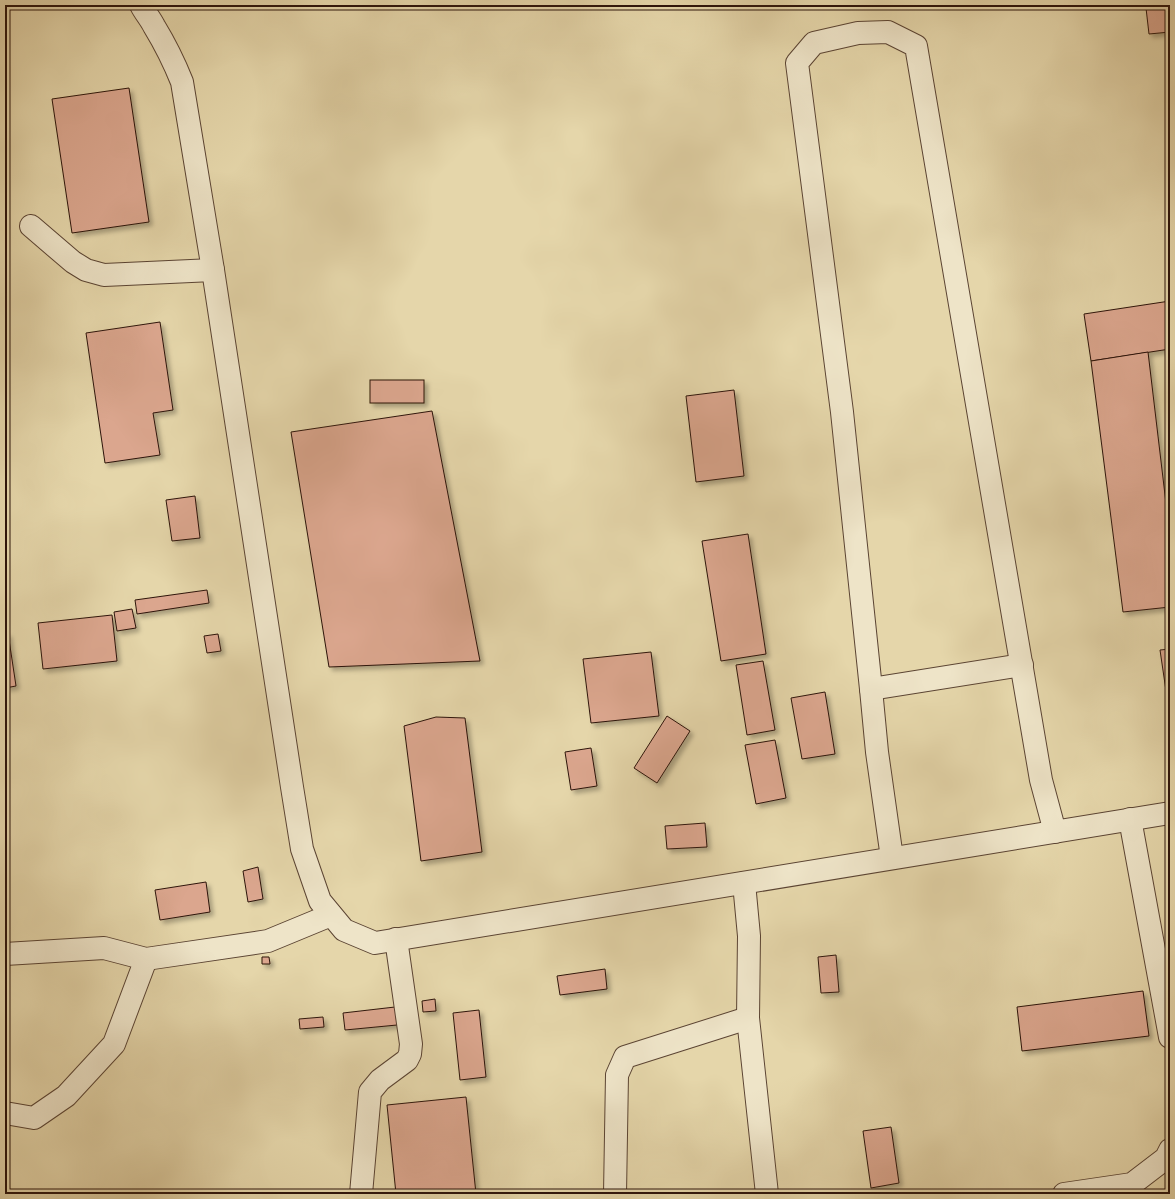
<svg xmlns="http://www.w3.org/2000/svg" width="1175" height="1199" viewBox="0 0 1175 1199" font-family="'EB Garamond',serif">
<defs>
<filter id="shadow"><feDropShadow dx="3.5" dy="3.5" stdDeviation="2" flood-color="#0004"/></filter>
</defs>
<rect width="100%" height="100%" fill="#e5d6aa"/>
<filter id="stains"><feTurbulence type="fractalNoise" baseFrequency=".005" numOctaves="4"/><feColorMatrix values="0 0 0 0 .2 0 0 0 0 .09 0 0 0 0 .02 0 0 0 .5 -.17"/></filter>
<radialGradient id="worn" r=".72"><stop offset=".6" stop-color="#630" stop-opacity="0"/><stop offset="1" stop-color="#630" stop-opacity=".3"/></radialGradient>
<g fill="#dba68e" stroke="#2d140b" filter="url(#shadow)">
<path d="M1168,6L1170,32L1149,34L1146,8Z"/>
<path d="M129,88L149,222L72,233L52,99Z"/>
<path d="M1170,301V349L1091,361L1084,314Z"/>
<path d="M160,322L173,410L153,413L160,455L105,463L86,333Z"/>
<path d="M1148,352L1170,537V607L1123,612L1091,361Z"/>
<rect x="370" y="380" width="54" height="23"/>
<path d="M734,390L744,476L696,482L686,396Z"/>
<path d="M432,411L480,661L329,667L291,432Z"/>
<path d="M195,496L200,538L172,541L166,500Z"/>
<path d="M748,534L766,654L721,661L702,541Z"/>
<path d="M207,590L209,603L137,614L135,600Z"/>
<path d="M132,609L136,628L117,631L114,612Z"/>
<path d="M112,615L117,661L43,669L38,623Z"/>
<path d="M8,633L16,686L5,688V634Z"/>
<path d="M218,634L221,651L207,653L204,636Z"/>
<path d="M1170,649V718L1160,650Z"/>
<path d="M651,652L659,716L591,723L583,659Z"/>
<path d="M763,661L775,730L747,735L736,665Z"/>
<path d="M825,692L835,754L802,759L791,698Z"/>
<path d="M667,716L690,731L657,783L634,768Z"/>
<path d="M436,717L465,718L482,852L421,861L404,726Z"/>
<path d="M775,740L786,798L756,804L745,745Z"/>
<path d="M591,748L597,786L571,790L565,752Z"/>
<path d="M705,823L707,847L667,849L665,826Z"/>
<path d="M258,867L263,899L248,902L243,871Z"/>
<path d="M206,882L210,912L160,920L155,890Z"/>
<path d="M836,955L839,992L821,993L818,957Z"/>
<path d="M262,957H269L270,964H262Z"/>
<path d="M605,969L607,989L560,995L557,976Z"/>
<path d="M1143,991L1149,1036L1022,1051L1017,1007Z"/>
<path d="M435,999L436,1011L423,1012L422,1001Z"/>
<path d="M395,1007L397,1025L345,1030L343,1013Z"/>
<path d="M479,1010L486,1077L460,1080L453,1013Z"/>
<path d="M323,1017L324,1027L300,1029L299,1019Z"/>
<path d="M466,1097L476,1194H396L387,1105Z"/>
<path d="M891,1127L899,1183L871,1188L863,1131Z"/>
</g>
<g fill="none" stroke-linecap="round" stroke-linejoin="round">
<g stroke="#5b4433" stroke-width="24">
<g id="minor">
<path d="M141,5C145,13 150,18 154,26C165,44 174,62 182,82L213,270L292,787L302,849L320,901L344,930L375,943L1170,813"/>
<path d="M31,226L73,262L86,270L104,275L213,270"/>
<path d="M871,689L1022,665"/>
<path d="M1130,819L1170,1037"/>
<path d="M892,858L877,752L871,689L842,412L797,63L814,43L858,33L888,32L916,46L1041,780L1055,832"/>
<path d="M744,883L749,936L748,1018L767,1194"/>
<path d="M5,954L104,948L146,959L268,941L331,915"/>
<path d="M5,1113L34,1118L66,1096L114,1044L146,959"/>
<path d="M361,1194L370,1092L380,1080L407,1060L410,1054L411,1044L396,939"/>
<path d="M615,1194L617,1075L625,1057L748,1018"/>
<path d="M1064,1194L1132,1184L1166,1158L1170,1150"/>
</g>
</g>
<use href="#minor" stroke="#eee4c8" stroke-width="22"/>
</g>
<rect width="1175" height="1199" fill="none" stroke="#e5d6aa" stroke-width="20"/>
<rect x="6" y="6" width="1163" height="1187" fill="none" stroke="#2d140b" stroke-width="2"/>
<rect x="10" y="10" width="1155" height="1179" fill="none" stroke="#2d140b"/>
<rect width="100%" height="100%" filter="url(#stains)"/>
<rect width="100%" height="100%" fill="url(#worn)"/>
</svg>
